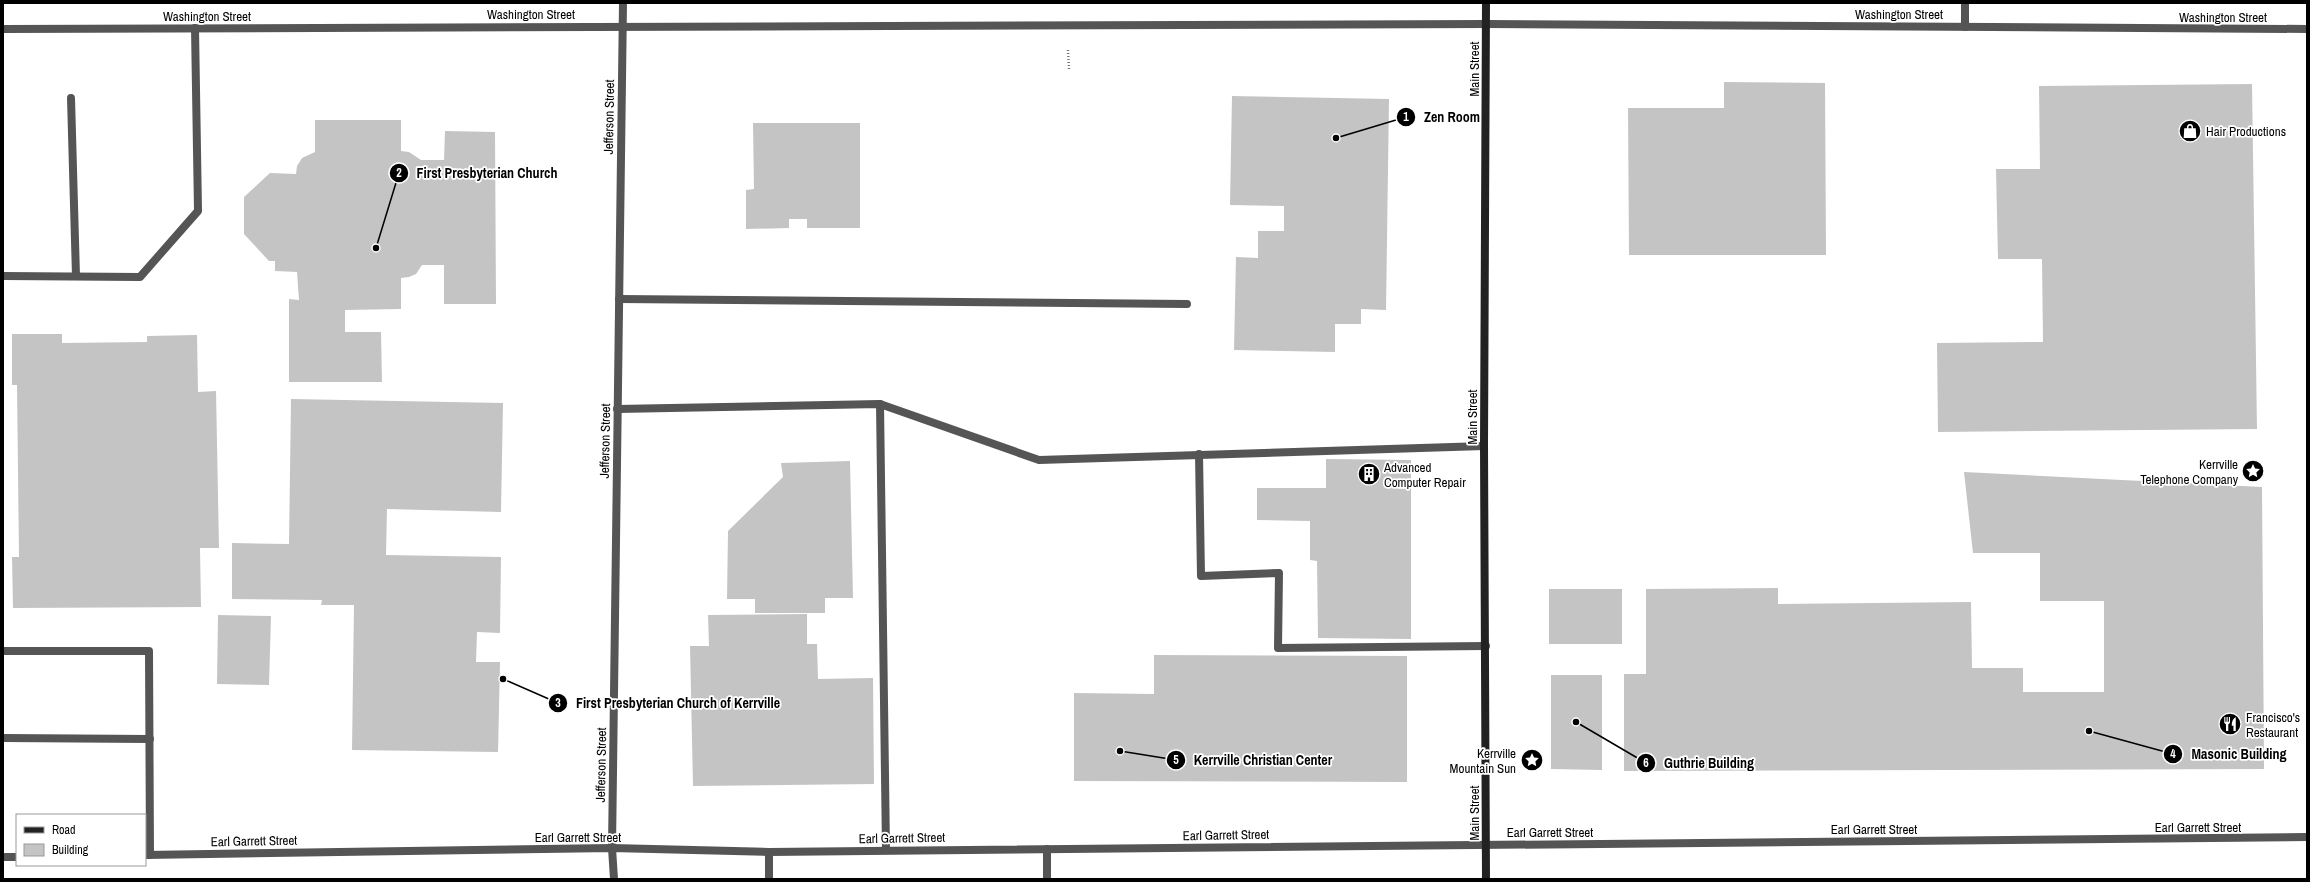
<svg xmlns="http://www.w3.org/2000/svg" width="2310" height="882" viewBox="0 0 2310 882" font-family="'Archivo Narrow',sans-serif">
<rect width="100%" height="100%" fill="#fff"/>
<g fill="#c4c4c4">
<path d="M1724,82L1825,83L1826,255H1629L1628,108H1724Z"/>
<path d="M2252,84L2257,429L1938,432L1937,343L2043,342L2042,259H1998L1996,169H2040L2039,86Z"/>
<path d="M1232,96L1389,99L1386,310L1361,309V324H1335V352L1234,350L1236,257L1258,258V231H1284V206L1230,205Z"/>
<path d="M315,120H401V151L409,152L421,160H444L445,131L495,132L496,304H444V265H422L416,274L409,277L401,278V309L345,310V332H381L382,382H289V299L299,300L297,272L275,271V261H269L244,234V197L270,173L296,174L297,166L302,158L315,152Z"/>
<path d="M753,123H860V228H807V219H789V228L746,229V190L754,189Z"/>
<path d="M12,334H62V343L147,342V336L197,335L198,392L216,391L219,548H200L201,607L13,608L12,557H19L17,385H12Z"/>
<path d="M291,399L503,403L501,512L387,509L386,555L501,557L500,633L477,632L476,662H500L498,752L352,750L354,605H321L322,600L232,599V543L289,544Z"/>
<path d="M1326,459L1411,460V639L1318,638L1317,561L1310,560V521L1257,520V488H1326Z"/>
<path d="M850,461L853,598H825V613H755V599H727L728,531L783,477L781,463Z"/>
<path d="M1964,472L2262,487L2264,769L1624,771V674H1646V589L1778,588V604L1971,602L1972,668H2023V692H2104V601H2040V553H1973Z"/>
<rect x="1549" y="589" width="73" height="55"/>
<path d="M807,614V644H817L818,679L873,678L874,784L693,786L690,646H709L708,615Z"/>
<path d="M218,615L271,616L269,685L217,684Z"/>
<path d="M1154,655L1407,656V782L1074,781V693L1154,694Z"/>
<path d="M1551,675H1602V770L1551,769Z"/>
</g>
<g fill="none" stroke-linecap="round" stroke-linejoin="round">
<path stroke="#777" stroke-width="2.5" stroke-dasharray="1 2" stroke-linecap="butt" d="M1068,50L1069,69"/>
<g stroke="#555" stroke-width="8">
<path d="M1965,27V3"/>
<path d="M71,98L76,276"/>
<path d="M3,276L140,277L198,211L195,28"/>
<path d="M619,299L1187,304"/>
<path d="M880,404L886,850"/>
<path d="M617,409L880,404L1039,460L1484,446"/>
<path d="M1199,454L1201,576L1279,573L1278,648L1486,646"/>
<path d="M3,651H149L150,855"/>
<path d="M3,738L150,739"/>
<path d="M1047,849V879"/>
<path d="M769,879V852"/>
</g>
<g stroke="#555" stroke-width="8">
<path d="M3,29L1486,24L2307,29"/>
<path d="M145,855L612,848L769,852L2307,837"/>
<path d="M3,857H17"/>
<path d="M614,879L612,848L623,3"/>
</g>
<path stroke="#222" stroke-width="8" d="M1486,879L1484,446L1486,3"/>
</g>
<defs>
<g id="shop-disc" transform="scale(1.15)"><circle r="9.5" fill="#000" stroke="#fff"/><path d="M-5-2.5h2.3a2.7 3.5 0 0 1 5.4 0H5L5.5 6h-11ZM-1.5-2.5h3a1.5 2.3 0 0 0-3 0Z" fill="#fff"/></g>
<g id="sight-disc" transform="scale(1.15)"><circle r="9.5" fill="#000" stroke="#fff"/><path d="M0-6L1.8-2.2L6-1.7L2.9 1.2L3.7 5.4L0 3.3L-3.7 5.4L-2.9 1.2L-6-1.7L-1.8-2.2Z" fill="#fff"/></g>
<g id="building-disc" transform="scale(1.15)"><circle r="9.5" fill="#000" stroke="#fff"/><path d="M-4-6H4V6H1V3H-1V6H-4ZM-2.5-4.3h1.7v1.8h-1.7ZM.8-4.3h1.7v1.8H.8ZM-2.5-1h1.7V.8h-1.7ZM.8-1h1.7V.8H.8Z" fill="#fff"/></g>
<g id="restaurant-disc" transform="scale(1.15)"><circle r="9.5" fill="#000" stroke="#fff"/><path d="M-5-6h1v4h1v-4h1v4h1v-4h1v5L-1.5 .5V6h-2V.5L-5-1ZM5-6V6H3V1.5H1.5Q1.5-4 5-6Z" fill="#fff"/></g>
</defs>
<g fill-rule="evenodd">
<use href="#shop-disc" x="2190" y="131"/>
<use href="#sight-disc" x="2253" y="471"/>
<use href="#building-disc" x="1369" y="474"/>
<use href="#restaurant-disc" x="2230" y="724"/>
<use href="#sight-disc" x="1532" y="760"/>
</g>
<g text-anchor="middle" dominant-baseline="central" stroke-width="3.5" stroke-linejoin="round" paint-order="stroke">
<g font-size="13" fill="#000" stroke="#fff">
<text x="531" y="14">Washington Street</text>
<text x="1899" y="14">Washington Street</text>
<text x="207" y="16">Washington Street</text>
<text x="2223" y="17">Washington Street</text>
<text transform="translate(1474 69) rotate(-90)">Main Street</text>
<text transform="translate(609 117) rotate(-89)">Jefferson Street</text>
<text transform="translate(1472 417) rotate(-90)">Main Street</text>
<text transform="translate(605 441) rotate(-89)">Jefferson Street</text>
<text transform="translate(601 765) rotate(-89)">Jefferson Street</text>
<text transform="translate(1474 813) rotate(-90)">Main Street</text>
<text x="2198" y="827">Earl Garrett Street</text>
<text x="1874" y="829">Earl Garrett Street</text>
<text x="1550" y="832">Earl Garrett Street</text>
<text transform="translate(1226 835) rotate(-1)">Earl Garrett Street</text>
<text x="578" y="837">Earl Garrett Street</text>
<text transform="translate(902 838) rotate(-1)">Earl Garrett Street</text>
<text transform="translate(254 841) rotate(-1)">Earl Garrett Street</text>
</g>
<g font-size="13" fill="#000" stroke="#fff" text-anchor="start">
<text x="2206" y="131">Hair Productions</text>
<text x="2238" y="464" text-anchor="end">Kerrville<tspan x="2238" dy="15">Telephone Company</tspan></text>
<text x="1384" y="467">Advanced<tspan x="1384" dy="15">Computer Repair</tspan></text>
<text x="2246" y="717">Francisco's<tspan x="2246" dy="15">Restaurant</tspan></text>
<text x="1516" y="753" text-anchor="end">Kerrville<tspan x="1516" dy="15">Mountain Sun</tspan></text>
</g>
</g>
<path fill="none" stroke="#000" stroke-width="1.5" d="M1336 138L1406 117M376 248L399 173M503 679L558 703M2089 731L2173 754M1120 751L1176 760M1576 722L1646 763"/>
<g fill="#000" stroke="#fff" stroke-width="1.5">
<circle cx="1336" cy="138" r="4"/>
<circle cx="376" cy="248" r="4"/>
<circle cx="503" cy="679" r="4"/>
<circle cx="2089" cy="731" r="4"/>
<circle cx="1120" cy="751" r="4"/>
<circle cx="1576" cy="722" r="4"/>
<circle cx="1406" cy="117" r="10"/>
<circle cx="399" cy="173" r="10"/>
<circle cx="558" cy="703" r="10"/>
<circle cx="2173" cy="754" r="10"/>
<circle cx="1176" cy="760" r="10"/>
<circle cx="1646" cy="763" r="10"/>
</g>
<g font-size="12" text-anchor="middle" font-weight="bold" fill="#fff">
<text x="1406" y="121">1</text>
<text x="399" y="177">2</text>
<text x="558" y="707">3</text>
<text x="2173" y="758">4</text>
<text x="1176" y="764">5</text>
<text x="1646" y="767">6</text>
</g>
<g font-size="14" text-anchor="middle" font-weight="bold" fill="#000" stroke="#fff" stroke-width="3.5" stroke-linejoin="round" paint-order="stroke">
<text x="1452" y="122">Zen Room</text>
<text x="487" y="178">First Presbyterian Church</text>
<text x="678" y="708">First Presbyterian Church of Kerrville</text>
<text x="2239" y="759">Masonic Building</text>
<text x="1263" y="765">Kerrville Christian Center</text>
<text x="1709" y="768">Guthrie Building</text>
</g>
<rect width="2310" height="882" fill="none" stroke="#000000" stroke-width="8"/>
<rect x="16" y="814" width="130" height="52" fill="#ffffff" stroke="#999999"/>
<rect x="24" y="827" width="20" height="6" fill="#222222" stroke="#999999"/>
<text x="52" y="834" font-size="12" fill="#000000">Road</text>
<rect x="24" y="844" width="20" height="12" fill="#c4c4c4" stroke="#999999"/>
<text x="52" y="854" font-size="12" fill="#000000">Building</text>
</svg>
